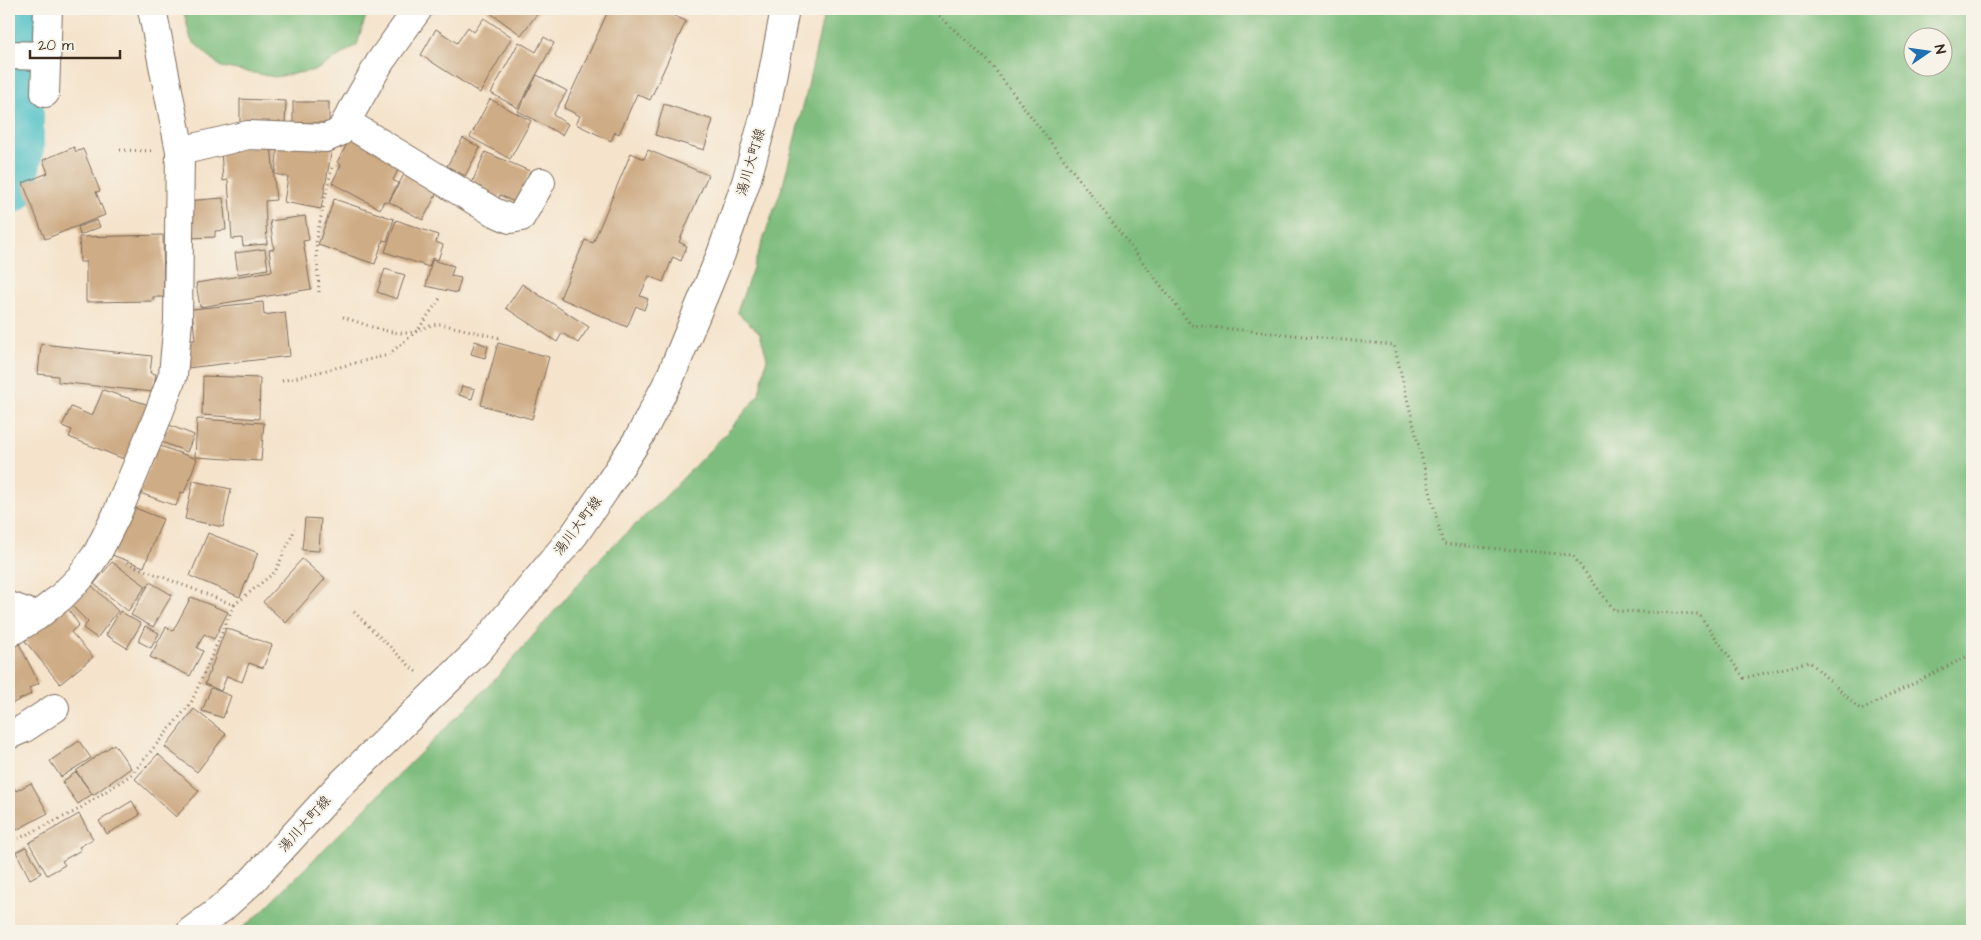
<svg xmlns="http://www.w3.org/2000/svg" width="1981" height="940" viewBox="0 0 1981 940" font-family="'Architects Daughter','Klee One',sans-serif">
<rect width="100%" height="100%" fill="#f7f3e8"/>
<filter id="ink" filterUnits="userSpaceOnUse"><feTurbulence type="fractalNoise" baseFrequency=".02" numOctaves="2"/><feDisplacementMap in="SourceGraphic" scale="10" xChannelSelector="R" yChannelSelector="G"/><feConvolveMatrix kernelMatrix="1 2 1 2 8 2 1 2 1" color-interpolation-filters="sRGB"/></filter>
<filter id="wash" filterUnits="userSpaceOnUse"><feTurbulence type="fractalNoise" baseFrequency=".0096" numOctaves="4" result="noise"/><feDisplacementMap in="SourceGraphic" scale="20" xChannelSelector="R" yChannelSelector="G"/><feGaussianBlur stdDeviation="1.12" result="paint"/><feColorMatrix in="noise" values="0 0 0 0 0 0 0 0 0 0 0 0 0 0 0 0 0 1.4 0 .05"/><feComposite in="paint" operator="in"/></filter>
<g filter="url(#wash)">
<rect width="100%" height="100%" fill="#f5e3cb"/>
<g fill="#7ebd7e" stroke="#5c744e" fill-rule="evenodd">
<path d="M183,9H368L357,45L316,70L275,77L221,67L191,40Z"/>
<path d="M825,9H1972V931H238L257,916L498,676L605,553L663,499L735,424L759,394L767,358L760,333L737,312L783,185L806,95ZM1914,38H1944V68H1914Z"/>
</g>
<g fill="none" stroke-linecap="round" stroke-linejoin="round">
<path stroke="#54c2c8" stroke-width="54" d="M9,187L17,147V76L20,9"/>
</g>
<g id="blocks">
<g fill="#ceac85">
<path d="M485,9H541L521,35Z"/>
<path d="M609,9H659L686,21L650,100L637,94L619,134L615,132L611,141L576,124L580,116L564,108Z"/>
<path d="M484,18L512,37L480,93L421,55L436,29L457,43L468,27L474,32Z"/>
<path d="M544,37L554,43L518,108L491,93L519,42L536,52Z"/>
<path d="M537,75L567,91L553,115L568,124L562,135L518,111Z"/>
<path d="M240,99L286,101L285,127L240,125Z"/>
<path d="M490,99L531,121L510,159L470,137Z"/>
<rect x="293" y="102" width="36" height="21"/>
<path d="M664,104L713,120L704,150L655,135Z"/>
<path d="M352,135L402,162L393,180L398,183L388,203L384,201L380,209L332,183L341,165L337,162Z"/>
<path d="M463,138L480,148L465,176L447,166Z"/>
<path d="M278,143L332,148L321,209L284,202L288,177L275,174Z"/>
<path d="M271,144L276,200L265,201L267,244L243,246L242,238L232,239L228,180L223,181L221,150Z"/>
<path d="M74,147L76,152L83,149L100,191L96,192L105,215L45,239L23,183L48,173L43,160Z"/>
<path d="M648,150L708,175L679,242L687,246L681,261L673,257L663,282L649,276L640,296L648,299L644,310L636,306L627,327L560,298L585,240L593,243L631,153L644,159Z"/>
<path d="M485,152L530,171L516,203L500,195L498,200L470,188Z"/>
<path d="M408,167L441,185L423,220L389,202Z"/>
<path d="M223,198L226,230L215,231V237L189,238L186,201Z"/>
<path d="M334,199L394,219L387,241L383,240L375,264L318,245Z"/>
<path d="M305,216L309,240L303,241L311,289L200,307L196,283L272,271L269,250L274,249L270,221Z"/>
<path d="M97,220L100,227L80,235L78,227Z"/>
<path d="M396,220L438,235L436,242L443,245L438,260L432,258L429,267L385,252Z"/>
<path d="M163,235L164,297H153V301L86,302V262H80L79,237Z"/>
<path d="M265,249L268,269L238,274L235,253Z"/>
<path d="M432,260L454,266L451,276L461,278L457,293L426,286Z"/>
<path d="M385,269L405,275L397,299L377,292Z"/>
<path d="M522,284L589,327L578,343L562,333L557,342L506,308Z"/>
<path d="M263,302L264,315L285,312L290,356L187,368L184,341L195,340L192,309Z"/>
<path d="M475,341L488,346L485,358L471,354Z"/>
<path d="M498,343L549,357L532,419L481,405Z"/>
<path d="M41,344L152,356L150,373L156,374L153,392L58,382V376L38,374Z"/>
<path d="M203,376L260,378L259,419L202,415Z"/>
<path d="M462,386L475,389L472,399L459,395Z"/>
<path d="M103,390L152,406L129,461L69,437L72,430L62,426L71,407L92,416Z"/>
<path d="M197,419L264,423L261,461L195,457Z"/>
<path d="M169,425L194,435L187,452L162,442Z"/>
<path d="M157,445L197,459L184,493L181,492L176,506L140,493Z"/>
<path d="M193,481L231,489L223,527L185,519Z"/>
<path d="M130,506L163,519L144,567L112,555Z"/>
<path d="M305,518L321,519L319,551L302,550Z"/>
<path d="M208,533L258,553L240,597L190,576Z"/>
<path d="M302,559L325,579L286,623L263,602Z"/>
<path d="M112,562L146,586L128,611L94,584Z"/>
<path d="M150,582L172,595L153,627L131,615Z"/>
<path d="M90,584L118,611L97,638L83,628L88,622L71,605Z"/>
<path d="M191,597L228,612L214,639L204,634L197,648L203,651L190,676L150,657L166,627L173,631Z"/>
<path d="M67,607L79,625L71,632L93,657L60,684L25,641Z"/>
<path d="M120,611L141,624L127,648L106,635Z"/>
<path d="M145,626L159,633L151,648L138,641Z"/>
<path d="M226,628L272,645L263,668L249,663L242,682L227,676L221,691L205,684Z"/>
<path d="M17,640L39,683L29,688L31,694L9,705V644Z"/>
<path d="M211,688L231,696L223,718L202,711Z"/>
<path d="M194,709L226,734L197,772L165,747Z"/>
<path d="M79,741L91,758L61,777L50,761Z"/>
<path d="M114,744L131,768L93,795L76,771Z"/>
<path d="M158,754L199,791L176,817L135,779Z"/>
<path d="M76,772L92,794L78,804L62,782Z"/>
<path d="M9,778L16,791L31,783L48,813L9,834Z"/>
<path d="M132,801L140,815L107,834L99,821Z"/>
<path d="M79,814L93,839L79,847L81,850L62,861L65,865L47,875L29,843Z"/>
<path d="M26,847L41,873L30,879L16,852Z"/>
</g>
</g>
</g>
<g filter="url(#ink)">
<use href="#blocks" fill-opacity="0" stroke="#7c6b5b" stroke-width="1"/>
<g fill="none" stroke-linecap="round" stroke-linejoin="round">
<g stroke="#7c6b5b" stroke-width="30">
<g id="minor">
<path d="M9,55L46,56"/>
<path d="M45,93L48,9"/>
<path d="M346,122L492,211L510,219L521,217L541,182"/>
<path d="M180,151L248,135L326,138L340,132L380,62L418,9"/>
<path d="M9,606L37,616"/>
<path d="M9,633L37,616L60,598L80,578L98,552L117,514L157,418L173,375L178,321L180,151L152,9"/>
<path d="M9,735L23,729L55,708"/>
</g>
</g>
<g stroke="#7c6b5b" stroke-width="30">
<path id="major" d="M191,931L221,909L252,881L338,787L478,651L574,535L605,490L640,436L670,378L721,254L746,182L765,114L785,9"/>
</g>
<g stroke="#7c6b5b" stroke-width="3" stroke-dasharray="1 4" stroke-linecap="butt">
<path d="M932,9L990,63L1191,325L1394,345L1443,544L1572,555L1615,611L1699,614L1744,678L1810,662L1861,710L1972,654"/>
<path d="M120,150L152,151"/>
<path d="M319,292L316,239L332,167"/>
<path d="M343,317C362,323 384,333 404,333C418,333 427,324 441,324L500,338"/>
<path d="M282,381L388,355L417,331L441,297"/>
<path d="M234,605L275,572L295,529"/>
<path d="M354,612L416,672"/>
<path d="M9,843L76,811L131,775L191,703L234,605L124,562"/>
</g>
<use href="#minor" stroke="#fff" stroke-width="28"/>
<use href="#major" stroke="#fff" stroke-width="28"/>
</g>
</g>
<g text-anchor="middle" dominant-baseline="central" stroke-width="4" stroke-linejoin="round" paint-order="stroke">
<g font-size="14" fill="#3b2a1e" stroke="#f7f3e8">
<text transform="translate(751 162) rotate(-74)">湯川大町線</text>
<text transform="translate(578 526) rotate(-53)">湯川大町線</text>
<text transform="translate(305 824) rotate(-48)">湯川大町線</text>
</g>
</g>
<rect width="1981" height="940" fill="none" stroke="#f7f3e8" stroke-width="30"/>
<g transform="translate(1928 52) rotate(77)"><circle r="24" fill="#f7f3e8" stroke="#aca397"/>
<path d="M0-4L9 19L0 12L-9 19Z" fill="#1f6fb2"/>
<text y="-8" font-size="14" font-weight="bold" text-anchor="middle" fill="#3b2a1e">N</text>
</g>
<path d="M30 50v8h90v-8" fill="none" stroke="#3b2a1e" stroke-width="2.5"/>
<text x="38" y="50" font-size="15" fill="#3b2a1e" stroke="#f7f3e8" stroke-width="4" paint-order="stroke">20 m</text>
</svg>
